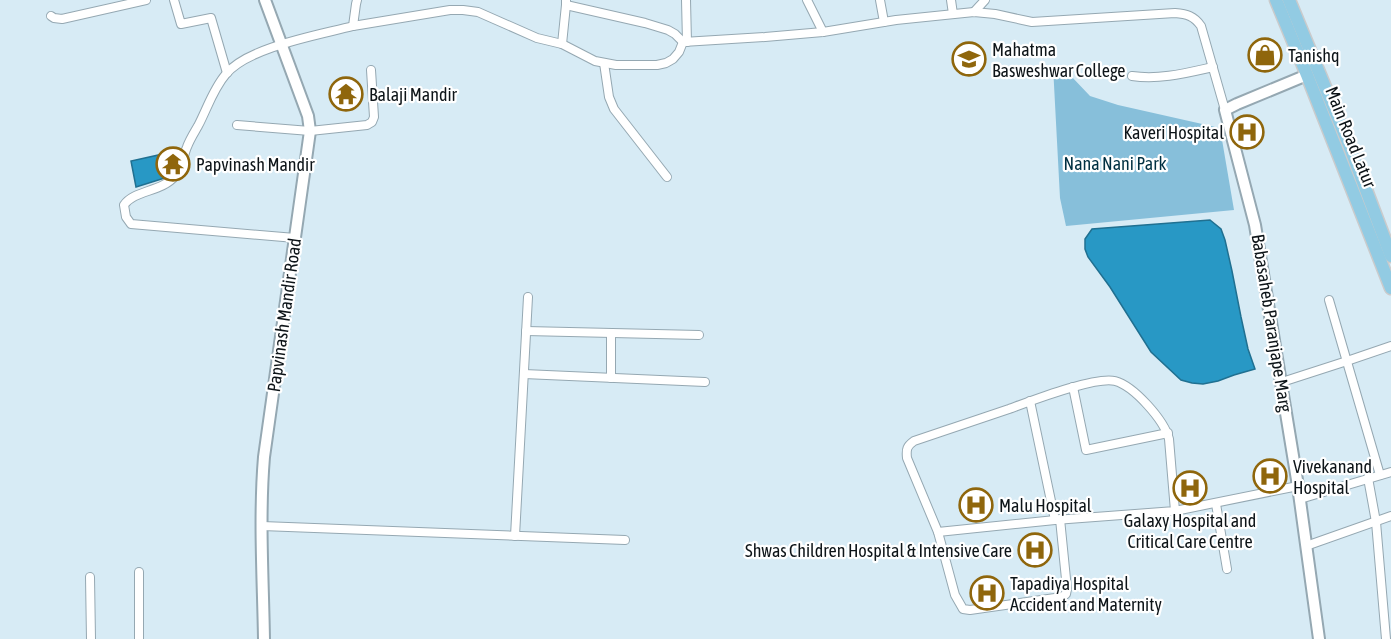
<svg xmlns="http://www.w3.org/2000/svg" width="1391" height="639" viewBox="0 0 1391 639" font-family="'Asap Condensed',sans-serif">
<rect width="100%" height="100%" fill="#d7ebf5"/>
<path fill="#87bfda" d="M1053,66L1071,76L1090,96L1118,105L1220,128L1234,210L1066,226L1060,198Z"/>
<g fill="#2898c5" stroke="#207091" stroke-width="1.5">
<path d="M163,154L168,177L136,187L131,161Z"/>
<path d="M1210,220L1221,229L1225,240L1232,271L1241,317L1248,349L1255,369L1234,375L1218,381L1203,384L1192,383L1181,380L1151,352L1110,287L1088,257L1085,249V239L1092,229Z"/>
</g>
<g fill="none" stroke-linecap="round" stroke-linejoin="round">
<g stroke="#95a8b2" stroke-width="10">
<g id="street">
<path d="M174,0L181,24L211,18L227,73"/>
<path d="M566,0V5L645,23L668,30L675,34L683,42"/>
<path d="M686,0L687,42"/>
<path d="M807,0L823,32"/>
<path d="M880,0L884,22"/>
<path d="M951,0L953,14"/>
<path d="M974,12L985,0"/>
<path d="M51,16L54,18L62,19L146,0"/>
<path d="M353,26L450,10H463L478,12L537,38L562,44L595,61L616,65H657L666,63L673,59L679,52L683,42L765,37L823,32L896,20L974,12L995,14L1032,22L1175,13C1187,14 1194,16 1201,26L1225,110"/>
<path d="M562,44L566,5"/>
<path d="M604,63L609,97L614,109L667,177"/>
<path d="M1132,76C1160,80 1186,73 1213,67"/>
<path d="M237,125L310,131L367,125L372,122L374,117L371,70"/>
<path d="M295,238L131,224L126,217L124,205C134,190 162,192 175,176C183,168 183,156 187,147C190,139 194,133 198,126C207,109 213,89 226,74C248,47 319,35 353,26L356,4L357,0"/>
<path d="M1329,300L1380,475"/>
<path d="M526,331L699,335"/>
<path d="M524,374L705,382"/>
<path d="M611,378V333"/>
<path d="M1282,382L1347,361L1391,346"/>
<path d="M1073,387L1086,450L1168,433"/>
<path d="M1030,401L1055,520"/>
<path d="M1368,478L1376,522L1386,639"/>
<path d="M1300,499L1391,472"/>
<path d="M1216,504L1227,569"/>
<path d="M1175,511L1169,439C1164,420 1134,386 1115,381C1095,376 1031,401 1009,409C977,420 946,430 914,441C907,446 906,449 907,458L938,532L1055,520L1175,511L1298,486"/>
<path d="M262,526L625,540"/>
<path d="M938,532L955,595L963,609L970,610L1062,597L1066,594L1067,589L1060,519"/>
<path d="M515,536L528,297"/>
<path d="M1306,546L1391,516"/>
<path d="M139,572V639"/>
<path d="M90,577L91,639"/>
</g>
</g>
<g stroke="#95a8b2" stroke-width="14">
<g id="secondary">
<path d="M1307,75L1237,104L1225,110L1255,225L1298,486L1319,639"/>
<path d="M264,639C263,578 259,517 264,457L310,131L308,116L265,0"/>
</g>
</g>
<g stroke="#cacbcc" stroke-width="15">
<g id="primary">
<path d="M1276,0L1307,75L1391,288"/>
<path d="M1289,0L1349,145L1391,256"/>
</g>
</g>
<use href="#street" stroke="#fff" stroke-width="8"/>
<use href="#secondary" stroke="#fff" stroke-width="10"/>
<use href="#primary" stroke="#92cbe3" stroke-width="12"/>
</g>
<defs>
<g id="shop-ring" transform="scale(1.725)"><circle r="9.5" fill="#fff" stroke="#8f660c" stroke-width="1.5"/><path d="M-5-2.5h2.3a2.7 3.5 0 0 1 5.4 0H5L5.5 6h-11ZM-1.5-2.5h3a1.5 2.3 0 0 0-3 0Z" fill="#8f660c"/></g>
<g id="university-ring" transform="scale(1.725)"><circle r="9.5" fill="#fff" stroke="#8f660c" stroke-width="1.5"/><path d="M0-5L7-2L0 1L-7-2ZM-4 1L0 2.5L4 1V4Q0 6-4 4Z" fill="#8f660c"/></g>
<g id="temple-ring" transform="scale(1.725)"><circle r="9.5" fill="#fff" stroke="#8f660c" stroke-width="1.5"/><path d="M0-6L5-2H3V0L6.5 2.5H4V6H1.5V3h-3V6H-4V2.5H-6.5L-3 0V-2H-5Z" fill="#8f660c"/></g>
<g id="hospital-ring" transform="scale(1.725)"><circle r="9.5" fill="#fff" stroke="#8f660c" stroke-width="1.5"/><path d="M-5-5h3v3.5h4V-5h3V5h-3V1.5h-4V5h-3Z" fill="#8f660c"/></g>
</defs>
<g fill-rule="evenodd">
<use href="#shop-ring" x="1265" y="55"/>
<use href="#university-ring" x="969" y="59"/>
<use href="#temple-ring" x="346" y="94"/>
<use href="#hospital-ring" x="1247" y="132"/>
<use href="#temple-ring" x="173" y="164"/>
<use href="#hospital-ring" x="1270" y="476"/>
<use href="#hospital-ring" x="1190" y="488"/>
<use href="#hospital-ring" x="976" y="505"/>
<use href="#hospital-ring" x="1035" y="550"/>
<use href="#hospital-ring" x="987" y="593"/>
</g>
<g text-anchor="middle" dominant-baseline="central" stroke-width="4.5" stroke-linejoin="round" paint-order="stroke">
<g font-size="18" fill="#0d1418" stroke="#fff" text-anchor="start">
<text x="992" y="49">Mahatma<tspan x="992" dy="21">Basweshwar College</tspan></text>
<text x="1288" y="55">Tanishq</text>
<text x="369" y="94">Balaji Mandir</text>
<text x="1224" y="132" text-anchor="end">Kaveri Hospital</text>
<text x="196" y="164">Papvinash Mandir</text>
<text x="1293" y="466">Vivekanand<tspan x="1293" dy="21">Hospital</tspan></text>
<text x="999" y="505">Malu Hospital</text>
<text x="1190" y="520" text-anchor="middle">Galaxy Hospital and<tspan x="1190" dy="21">Critical Care Centre</tspan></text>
<text x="1012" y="550" text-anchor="end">Shwas Children Hospital &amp; Intensive Care</text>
<text x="1010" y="583">Tapadiya Hospital<tspan x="1010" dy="21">Accident and Maternity</tspan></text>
</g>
<g font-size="18" fill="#0d1418" stroke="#fff">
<text transform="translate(1351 137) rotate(68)">Main Road Latur</text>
<text transform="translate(284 315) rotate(-82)">Papvinash Mandir Road</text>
<text transform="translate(1272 323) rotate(81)">Babasaheb Paranjape Marg</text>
</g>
<g font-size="18" fill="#003042" stroke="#fff">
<text x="1115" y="163">Nana Nani Park</text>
</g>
</g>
</svg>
